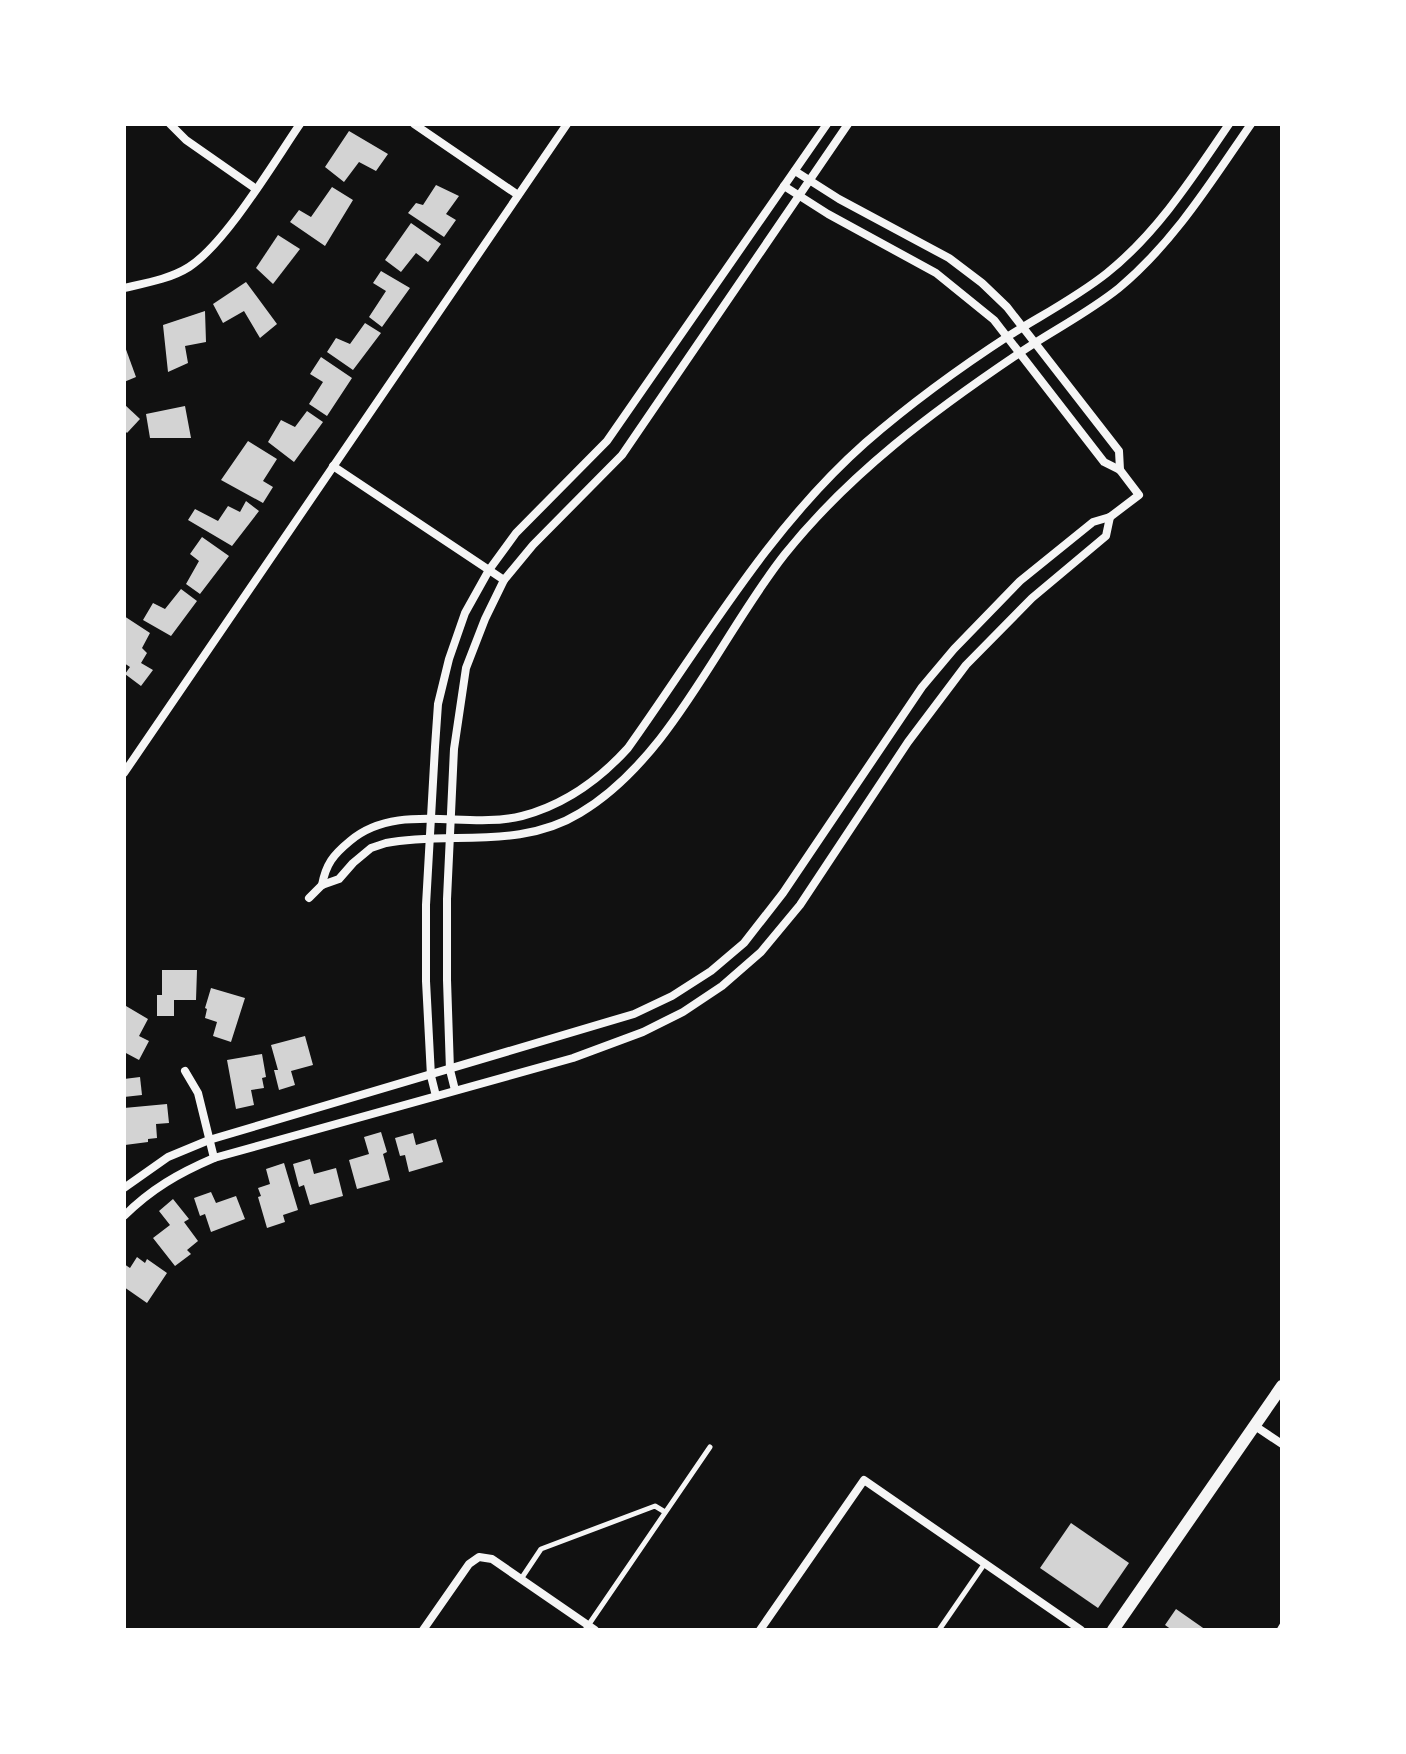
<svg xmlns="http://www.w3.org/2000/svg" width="1406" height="1754" viewBox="0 0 1406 1754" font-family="Commissioner,sans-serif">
<rect width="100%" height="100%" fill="#111"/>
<g fill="#d3d3d3">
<path d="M349,131L388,154L376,171L359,162L344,182L325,167Z"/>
<path d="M436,185L459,196L446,214L456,220L444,237L408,213L416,203L423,205Z"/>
<path d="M332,187L353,200L325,246L290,222L299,210L311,217Z"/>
<path d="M411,223L441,244L428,262L416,253L401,272L385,260Z"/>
<path d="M278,235L300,249L273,284L256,268Z"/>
<path d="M381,271L410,288L382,327L369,317L386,291L373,283Z"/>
<path d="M246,282L277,324L260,338L244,311L223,323L213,304Z"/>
<path d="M205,311L206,342L185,346L188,363L168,372L163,325Z"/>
<path d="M365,323L381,333L353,370L327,352L336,338L350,344Z"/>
<path d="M124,344L136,377L124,382Z"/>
<path d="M321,357L352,378L327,416L309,404L323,382L310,374Z"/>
<path d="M124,404L140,419L127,433L124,430Z"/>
<path d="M185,406L191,438H150L146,414Z"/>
<path d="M307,411L323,422L294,462L268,442L281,420L295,427Z"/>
<path d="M248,441L277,459L263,481L273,487L263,503L221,480Z"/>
<path d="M246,501L259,511L232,546L188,520L195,509L218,521L228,506L240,512Z"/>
<path d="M202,537L229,556L200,594L186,584L199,561L190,554Z"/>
<path d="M181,589L197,601L171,636L143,620L153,603L165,609Z"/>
<path d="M124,616L150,633L142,648L147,653L141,663L153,670L141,686L125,674L130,667L124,663Z"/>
<path d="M162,970H197L196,1000H174V1016H157V995H162Z"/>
<path d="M211,988L245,998L231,1042L213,1036L217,1022L205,1018L207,1009L205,1008Z"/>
<path d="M126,1006L148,1019L139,1036L149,1041L139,1060L124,1052Z"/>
<path d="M305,1036L313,1065L291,1071L295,1085L279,1090L274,1070H278L271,1045Z"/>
<path d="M262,1054L266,1077L262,1078L264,1088L251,1090L254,1105L236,1109L227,1060Z"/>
<path d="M140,1077L142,1095L124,1097V1079Z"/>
<path d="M167,1104L169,1123L156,1124L157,1138L148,1139V1142L125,1145L124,1108Z"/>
<path d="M381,1132L387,1152L383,1154L390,1180L357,1189L349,1160L369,1154L364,1137Z"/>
<path d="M413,1133L416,1145L436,1139L443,1162L409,1172L405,1155L400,1156L395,1138Z"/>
<path d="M310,1159L314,1174L336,1168L343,1196L310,1205L304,1185L299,1187L293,1164Z"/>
<path d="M284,1163L298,1210L283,1215L285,1222L267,1228L258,1197L261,1196L258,1188L270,1184L266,1169Z"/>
<path d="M211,1192L216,1203L236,1196L245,1219L211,1232L205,1214L200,1216L194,1198Z"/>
<path d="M173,1199L189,1219L184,1222L198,1241L187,1250L191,1254L175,1266L153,1238L170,1225L159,1211Z"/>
<path d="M137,1257L145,1263L147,1259L167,1273L147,1303L124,1287V1264L130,1268Z"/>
<path d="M1071,1523L1129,1563L1098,1608L1040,1568Z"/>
<path d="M1176,1609L1206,1630H1172L1165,1625Z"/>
</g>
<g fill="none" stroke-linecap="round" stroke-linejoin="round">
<g stroke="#f5f5f5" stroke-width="5">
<path d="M521,1579L541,1549L655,1506L665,1512"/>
<path d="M585,1630L710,1447"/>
<path d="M939,1630L985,1563"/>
<path d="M1279,1630L1282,1625"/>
</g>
<g stroke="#f5f5f5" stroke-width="8">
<path d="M170,124L186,140L256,189"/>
<path d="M414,124L518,195"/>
<path d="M795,171L839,199L949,258L982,283L1007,307L1119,451L1120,470"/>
<path d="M124,288C146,283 170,279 189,267C226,243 274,162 300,124"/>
<path d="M333,466L504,580"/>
<path d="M124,773L567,124"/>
<path d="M322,885C326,864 333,855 350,841C397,801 466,830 522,816C564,805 599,780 628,748C703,643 767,530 865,443C910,404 959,368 1010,335C1042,315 1077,297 1107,273C1157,233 1193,177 1229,124"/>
<path d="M309,898L322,885L339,879L353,863L371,848L386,843C451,831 520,850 580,813C671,759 720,636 785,554C850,473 932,412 1018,354C1050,332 1088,313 1119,288C1174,242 1211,182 1251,124"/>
<path d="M185,1071L198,1093L214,1158"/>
<path d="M455,1090L450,1070L447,980V899L454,749L466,668L485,619L504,580L533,545L622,455L848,124"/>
<path d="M436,1096L431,1076L426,981V905L435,747L438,704L449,659L465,613L489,570L516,533L607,441L827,124"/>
<path d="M124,1188L168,1157L209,1140L634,1014L672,996L711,971L744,943L783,893L922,687L954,649L1020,581L1093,522L1110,517L1139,495L1120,470L1104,462L994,320L936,273L828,214L784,186"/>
<path d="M124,1216C151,1189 179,1173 214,1158L573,1058L643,1032L683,1012L722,986L761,952L800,905L908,742L966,665L1032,598L1106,536L1110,517"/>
<path d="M1255,1426L1282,1444"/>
<path d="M423,1630L469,1564L479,1557L492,1559L595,1630"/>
<path d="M760,1630L864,1480L1081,1630"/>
</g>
<path stroke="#f5f5f5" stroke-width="12" d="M1113,1630L1282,1386"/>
</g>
<rect width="1406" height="1754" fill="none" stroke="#ffffff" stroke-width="252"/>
</svg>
